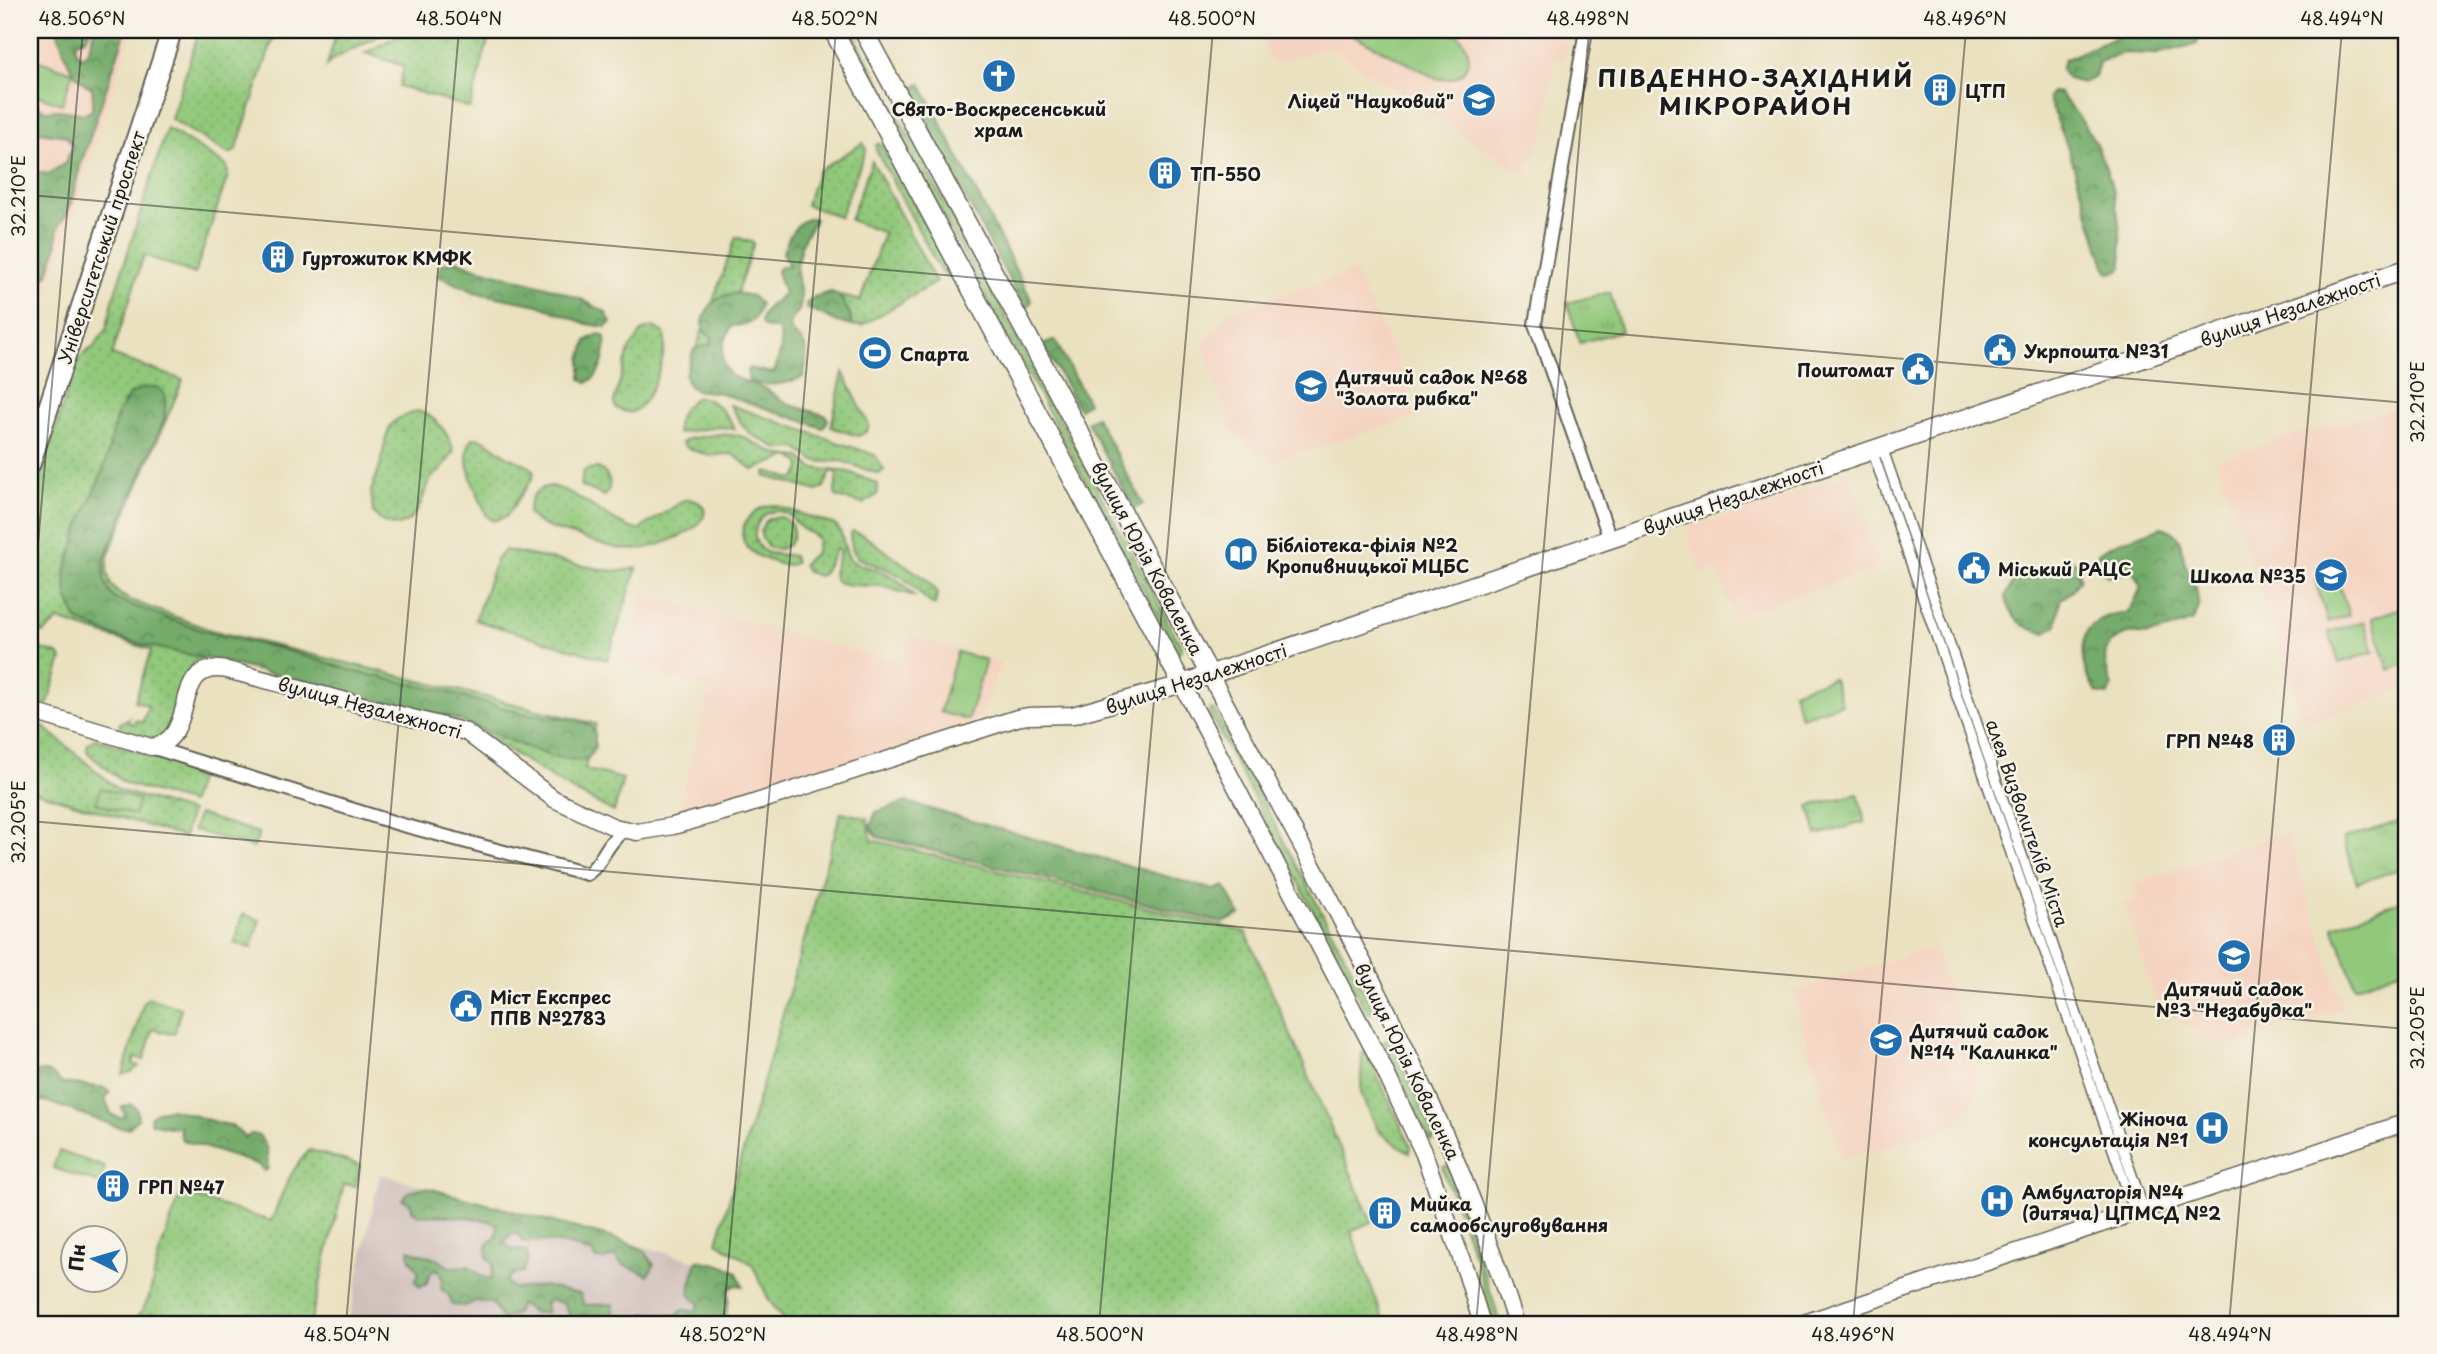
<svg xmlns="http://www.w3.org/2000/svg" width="2437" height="1354" viewBox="0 0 2437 1354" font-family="'Playpen Sans',sans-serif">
<defs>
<pattern id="grass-dots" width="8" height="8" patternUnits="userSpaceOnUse" patternTransform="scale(1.75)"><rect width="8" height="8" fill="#91c87a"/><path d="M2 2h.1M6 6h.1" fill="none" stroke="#7cab69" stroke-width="1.8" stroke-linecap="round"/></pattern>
<pattern id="forest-crowns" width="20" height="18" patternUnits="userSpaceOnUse" patternTransform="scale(1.75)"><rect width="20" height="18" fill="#74ac6a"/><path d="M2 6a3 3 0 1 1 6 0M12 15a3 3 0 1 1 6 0" fill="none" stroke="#5e8b56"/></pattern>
<pattern id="park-tufts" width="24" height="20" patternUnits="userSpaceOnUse" patternTransform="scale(1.75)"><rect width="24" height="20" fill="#91c87a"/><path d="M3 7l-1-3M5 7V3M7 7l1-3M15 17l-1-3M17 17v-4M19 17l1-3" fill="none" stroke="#7cab69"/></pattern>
</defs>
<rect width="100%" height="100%" fill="#f7f3e8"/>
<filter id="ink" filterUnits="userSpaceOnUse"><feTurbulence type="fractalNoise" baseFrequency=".0143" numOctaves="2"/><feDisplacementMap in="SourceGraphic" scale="14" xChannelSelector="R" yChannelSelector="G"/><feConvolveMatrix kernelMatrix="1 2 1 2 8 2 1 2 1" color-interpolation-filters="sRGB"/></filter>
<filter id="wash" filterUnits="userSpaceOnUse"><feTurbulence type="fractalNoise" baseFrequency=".00686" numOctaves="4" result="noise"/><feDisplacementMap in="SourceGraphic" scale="28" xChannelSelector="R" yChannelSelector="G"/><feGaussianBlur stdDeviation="1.57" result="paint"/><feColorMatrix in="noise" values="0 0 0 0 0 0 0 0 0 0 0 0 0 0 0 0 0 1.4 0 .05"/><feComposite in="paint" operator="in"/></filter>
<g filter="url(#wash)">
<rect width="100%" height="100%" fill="#eae1c0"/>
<g fill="#f4d3c0">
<path d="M30,30H133L30,346Z"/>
<path d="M1259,30H1569L1564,61L1554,60L1544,136L1524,175L1329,47L1272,64Z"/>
<path d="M1354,271L1396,356L1415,416L1272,463L1232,431L1202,343L1233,311Z"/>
<path d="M2407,406V688L2305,725L2217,461L2277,439Z"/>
<path d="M1849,475L1880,568L1734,617L1716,569L1701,574L1685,529Z"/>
<path d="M643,594L903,664L910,636L1001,663L981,720L701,810L680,804L709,690L625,663Z"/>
<path d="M2287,831L2343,1008L2223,1047L2157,1008L2124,903L2138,898L2135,883Z"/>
<path d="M1934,946L1981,1087L1955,1126L1841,1160L1794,992Z"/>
</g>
<path fill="#d0c0bc" d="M380,1174L725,1269L711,1324H348Z"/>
<g fill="url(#grass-dots)" stroke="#56724b" stroke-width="2">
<path d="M199,30H276L236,150L232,153H227L171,119Z"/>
<path d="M337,30H391L333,59L327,65Z"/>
<path d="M408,30H491L470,108L399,86L404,66L365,53Z"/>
<path d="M844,30H852L1182,648L1181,652L1176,650Z"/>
<path d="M167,128L227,166L228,175L195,274L144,255L112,355L183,380L108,556L107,572L111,585L119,594L130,600L211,630L596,724L585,769L623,779L614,812L566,787L458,718L208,658L197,660L189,668L165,735L150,740L118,731L120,723L129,718L128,722L133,724L135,720L143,722L148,705L135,701L151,650L58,620L44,633L30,628V508L78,358L92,348L106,330L114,296Z"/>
<path d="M863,143L866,149L840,217L806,205L818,171Z"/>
<path d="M880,143L949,268L950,274L947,277L941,272L876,150V145Z"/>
<path d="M872,161L936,282L861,326L845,325L851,324L850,314L839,295L860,301L884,233L850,220Z"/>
<path d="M736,237L754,243L706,383L686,376Z"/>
<path d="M653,327L664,333C670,349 650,407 632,412C626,413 620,410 616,408L614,401L629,350L643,330Z"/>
<path d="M843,372L869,425L867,431L858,436L831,427Z"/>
<path d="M698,397C715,399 727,414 735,429L719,427L677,433C676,418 684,403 698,397Z"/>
<path d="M730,405L875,455L884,470L879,474L842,461L823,462L813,460L796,448L779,449L771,445L751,434L743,426Z"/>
<path d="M417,411C436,415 448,433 454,451L442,469L431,478L418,510L407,522L397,526L381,521L373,512L371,491L381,463L386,437L391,425L397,419Z"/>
<path d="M719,434L741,436L776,454L800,457L813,468L849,472L878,484L877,495L863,504L837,497L835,493L837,474L834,471L830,473L824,487L817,491L765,476L766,472C778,471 785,481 797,477L801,467L799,462L789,456L753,470L734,455L726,454L710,456L687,448L682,443L688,439Z"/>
<path d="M473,438C489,438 493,448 507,456C517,462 528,461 534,473L532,479L506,517L493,521L487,516C479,495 456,458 473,438Z"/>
<path d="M599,468C610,475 613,485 605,496L581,486L583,472L588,469Z"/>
<path d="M550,486C579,490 606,522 638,530L686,499C694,500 701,501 704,509C710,529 655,548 640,549C619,552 595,542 576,536C557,530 542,529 528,513C530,498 534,489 550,486Z"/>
<path d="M774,505L835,525C846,534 841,550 851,560C857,566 870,567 878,570C893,575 904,583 914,596L881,586L850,585L836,582L833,573L840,551L836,549L823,574L819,576L807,572L803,564L816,552L818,540C813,532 808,533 801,528C795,523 793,516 785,513C761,502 742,540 766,552C775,556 784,553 793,556L795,563L787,566C776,563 760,559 751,551C730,533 751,506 774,505Z"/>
<circle cx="777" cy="533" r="16"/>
<path d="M853,531L863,535L928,581L937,594L935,605C925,602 918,590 910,583C895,569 876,567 858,558L852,549L850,535Z"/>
<path d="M505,550L605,570L621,571L637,568L607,660L475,620L497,558Z"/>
<path d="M30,645L58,654L62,659L48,703L42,707L30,706Z"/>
<path d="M1210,709L1214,710L1373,1009L1372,1013L1367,1012L1209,713Z"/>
<path d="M30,720L44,727L119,790L191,812L184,837L30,790Z"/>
<path d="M95,739L201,770L191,803L124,783L89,754L87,750L88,743Z"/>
<path d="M841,812L867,818L872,840L1246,932L1372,1222L1351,1231L1385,1324H786L769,1300L752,1264L717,1242Z"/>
<path d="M198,814L259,833L254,848L193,830Z"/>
<path d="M149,998L181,1008L175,1032L171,1034L153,1029L144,1060L135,1057L133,1064L139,1066L131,1072L123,1074L144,1001Z"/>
<path d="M1386,1039L1390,1041L1435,1137L1433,1141L1429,1139L1384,1044Z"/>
<path d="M1365,1051L1411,1146L1410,1153L1379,1132L1361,1094L1362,1054Z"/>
<path d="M310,1150L360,1165L356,1186L344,1184L310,1324H131C150,1306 151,1289 156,1266C162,1241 173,1217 181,1193L271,1221C282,1195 289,1170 310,1150Z"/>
<path d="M1444,1166L1449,1167L1501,1324H1494L1475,1258L1443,1170Z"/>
</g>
<g fill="url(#forest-crowns)" stroke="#486443" stroke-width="2">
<path d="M57,30H90L86,38L75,43L77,53L81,57L88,53L94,30H126L80,167L72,200L68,212L58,227L56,250L47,276L39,279V287L32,295V300L37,304L36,311L30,318V249L39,219L30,214V163L38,172L48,174L65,163L73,146L66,136L39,132L35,128L30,127V101L46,111L59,110L85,114L92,110L93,100L92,88C68,76 65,53 57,30Z"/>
<path d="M2140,30H2196L2199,32L2197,44L2156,54L2123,53L2099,62L2095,77L2082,83L2068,79L2061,70L2064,60L2116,37Z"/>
<path d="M921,84L1032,301L1025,310L909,91Z"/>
<path d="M2052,92L2060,93C2069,106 2081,118 2089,132C2114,174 2121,219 2122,267L2119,271L2110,273L2105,266L2069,151L2048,97Z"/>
<path d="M812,218L815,219C814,225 810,227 807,233C802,241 799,254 797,264C795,279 804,292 800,307C799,314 791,316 790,325C790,335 797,334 802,341C809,350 806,367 803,377C785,385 767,387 749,381L747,371L749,368L771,373L775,371L781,348L780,332L777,329L764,327L761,323C762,306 774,305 784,293L777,271L781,266H789L783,252C788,238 796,220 812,218Z"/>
<path d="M457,260L473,267L554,289L583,300L605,312L611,322L606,327L587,324L538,305L477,293L438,276L441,264Z"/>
<path d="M831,292L839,295L850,314L851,325C837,326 822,311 807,309L806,304L814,297Z"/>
<path d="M736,293L752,296L760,304C757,322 749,325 732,326C722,343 717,360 731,376L766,389L787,404L825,415L828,420L823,428L720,393L695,390L688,385L685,375L694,349L711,344L712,338L703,330C701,309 717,295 736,293Z"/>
<path d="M599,334L605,337C607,352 602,375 587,383L581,379V359L587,340Z"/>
<path d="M1055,340L1088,403L1079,409L1043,345Z"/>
<path d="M158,387L166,396L164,420L105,557C103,575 103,585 115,599L203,631L285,650L357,672L443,691L522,713L578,720L591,726L595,734V746L590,756L582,761L549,756L458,720L231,664L149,646L115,637L77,620L67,596L65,572L81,522L105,465L117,414L129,395L142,388Z"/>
<path d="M1096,417L1143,504L1134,509L1087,422Z"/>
<path d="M2162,527L2172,531L2180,541L2185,564L2196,588L2199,607L2193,621C2179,626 2165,632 2150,634C2143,636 2135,632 2128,634C2097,643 2104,664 2112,687L2108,695L2097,693C2080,669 2072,631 2106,617C2112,614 2121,616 2127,612C2134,607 2137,595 2141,587L2133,571L2108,576L2098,568V553C2117,539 2140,537 2162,527Z"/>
<path d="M2076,561L2080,579L2072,591L2060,600L2057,625L2045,633C2020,628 2013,620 2005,597L2014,580L2053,563L2062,565Z"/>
<path d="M906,802L1214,890L1225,886L1240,915L1223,923L878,837L870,827L876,812Z"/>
<path d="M42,1071L52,1074L63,1084C77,1082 88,1088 102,1087L110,1092L105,1100L112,1115L121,1118L125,1115L122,1107L131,1104L137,1109L138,1119L129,1128H121L45,1101L30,1100V1075Z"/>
<path d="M170,1109C192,1112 211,1124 232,1125L245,1138L251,1134L259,1135L267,1149L268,1169L264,1171L259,1165L182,1140L179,1133L181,1126L172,1128L151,1123L150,1117L158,1111Z"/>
<path d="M420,1188H428L620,1240L644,1250L654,1265L648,1275L621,1264L615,1256L605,1260L596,1259L592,1252C583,1252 578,1247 570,1245C555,1242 538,1240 523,1243L519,1235L512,1233L503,1243L513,1249L527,1251L528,1260L523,1272L512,1275L506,1281L514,1289L544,1286L580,1294L584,1305L614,1304V1315L605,1320L598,1315L588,1324H574L563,1303L551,1300L545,1303L547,1312L534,1313L520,1304L516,1314L502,1320L492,1303L475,1301L466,1306L452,1305L449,1295L441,1289L442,1278L437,1268L430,1274L426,1285L420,1287L415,1281L419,1273L409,1257V1250L439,1260L449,1267L468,1266L481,1276L491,1280L493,1264L487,1257V1245L496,1237L498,1225C488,1217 432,1214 419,1216L412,1210L411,1204L402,1199L408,1192Z"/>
<path d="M697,1260L718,1264L736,1271L743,1286L735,1285L728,1290L729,1300L724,1324H645V1314C658,1312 666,1318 679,1314L682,1309L696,1311L700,1303L694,1300L689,1293Z"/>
</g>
<g fill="url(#park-tufts)" stroke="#56724b" stroke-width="2">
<path d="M1610,292L1621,331L1580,343L1567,303Z"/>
<path d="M101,788L139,800L134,815L96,803Z"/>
<path d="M1858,794L1865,822L1817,835L1809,806Z"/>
<path d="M2407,819V867L2357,883L2343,839Z"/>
<path d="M243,914L260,920L251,948L234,943Z"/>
<path d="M59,1151L105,1167L99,1183L53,1168Z"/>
</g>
<g fill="#91c87a" stroke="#56724b" stroke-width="2">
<path d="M1343,30H1450C1480,45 1471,84 1440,79C1430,77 1420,69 1411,65C1388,53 1365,41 1343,30Z"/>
<path d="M30,58L73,72L62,104L30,93Z"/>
<path d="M2336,575L2349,615L2328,622L2315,581Z"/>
<path d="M2407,606V664L2389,670L2372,618Z"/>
<path d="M2364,621L2374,652L2339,663L2329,632Z"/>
<path d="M957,652L986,660L968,720L940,712Z"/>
<path d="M1833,678L1842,704L1801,717L1793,691Z"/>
<path d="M2407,899V968L2355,987L2333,926Z"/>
</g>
</g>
<g filter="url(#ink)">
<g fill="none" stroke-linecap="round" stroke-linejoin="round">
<g stroke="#646155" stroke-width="12">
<g id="pedestrian">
<path d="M1882,447L2144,1210"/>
<path d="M1872,450L2135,1213"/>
</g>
</g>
<g stroke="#646155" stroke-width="16">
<g id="minor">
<path d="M1586,30L1535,324L1610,539"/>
<path d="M151,747L399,824L587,874C604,862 604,845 623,831"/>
</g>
</g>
<g stroke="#646155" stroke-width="19">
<g id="tertiary">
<path d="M1210,675C1322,886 1445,1095 1516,1324"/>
<path d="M30,711L151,747C201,740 168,659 227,670L466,732L554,799L614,827L637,832L673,826L744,806L1017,718L1028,716L1073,715L1182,684L1382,1065L1424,1154L1466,1272L1482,1324"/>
<path d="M1801,1324L2407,1122"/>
</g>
</g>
<g stroke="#646155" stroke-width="21">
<g id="secondary">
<path d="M833,30L1182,684L2407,269"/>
<path d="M863,30L1210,675"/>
</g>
</g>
<g stroke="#646155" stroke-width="23">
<path id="primary" d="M30,464L172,30"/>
</g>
<use href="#pedestrian" stroke="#fff" stroke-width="9"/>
<use href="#minor" stroke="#fff" stroke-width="12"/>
<use href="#tertiary" stroke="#fff" stroke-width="16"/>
<use href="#secondary" stroke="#fff" stroke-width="18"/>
<use href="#primary" stroke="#fff" stroke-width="19"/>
</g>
</g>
<path fill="none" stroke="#1c1c1c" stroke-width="2" stroke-opacity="0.45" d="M30,195L2407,403M30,635L83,30M30,821L2407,1029M346,1324L459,30M723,1324L836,30M1099,1324L1213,30M1476,1324L1589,30M1853,1324L1966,30M2229,1324L2342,30"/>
<defs>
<g id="church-disc" transform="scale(1.75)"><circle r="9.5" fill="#1f6fb2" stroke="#f7f3e8"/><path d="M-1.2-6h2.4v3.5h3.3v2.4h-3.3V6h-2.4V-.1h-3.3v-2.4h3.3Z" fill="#fff"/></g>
<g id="building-disc" transform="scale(1.75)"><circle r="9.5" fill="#1f6fb2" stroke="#f7f3e8"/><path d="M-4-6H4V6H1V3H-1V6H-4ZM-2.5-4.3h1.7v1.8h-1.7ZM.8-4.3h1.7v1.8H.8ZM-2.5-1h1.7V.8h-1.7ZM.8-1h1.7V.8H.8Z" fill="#fff"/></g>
<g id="school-disc" transform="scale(1.75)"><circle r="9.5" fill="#1f6fb2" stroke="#f7f3e8"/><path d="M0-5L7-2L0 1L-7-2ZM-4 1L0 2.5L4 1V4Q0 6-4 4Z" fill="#fff"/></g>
<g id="civic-disc" transform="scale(1.75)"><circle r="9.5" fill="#1f6fb2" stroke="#f7f3e8"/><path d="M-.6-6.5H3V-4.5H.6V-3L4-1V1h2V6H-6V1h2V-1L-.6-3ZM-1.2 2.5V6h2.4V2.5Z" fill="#fff"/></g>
<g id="stadium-disc" transform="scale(1.75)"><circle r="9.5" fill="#1f6fb2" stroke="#f7f3e8"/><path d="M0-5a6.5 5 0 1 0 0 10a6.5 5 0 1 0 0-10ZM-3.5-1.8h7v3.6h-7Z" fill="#fff"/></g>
<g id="library-disc" transform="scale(1.75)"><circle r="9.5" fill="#1f6fb2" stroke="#f7f3e8"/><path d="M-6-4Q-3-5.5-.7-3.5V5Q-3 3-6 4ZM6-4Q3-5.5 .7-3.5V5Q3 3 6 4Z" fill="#fff"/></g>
<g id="hospital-disc" transform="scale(1.75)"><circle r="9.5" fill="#1f6fb2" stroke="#f7f3e8"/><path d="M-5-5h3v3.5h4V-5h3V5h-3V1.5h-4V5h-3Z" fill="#fff"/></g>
</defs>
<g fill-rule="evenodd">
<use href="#church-disc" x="999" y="76"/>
<use href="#building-disc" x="1940" y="90"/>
<use href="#school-disc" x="1479" y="100"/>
<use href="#building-disc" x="1165" y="173"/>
<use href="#building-disc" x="278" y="257"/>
<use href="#civic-disc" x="2000" y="350"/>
<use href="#stadium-disc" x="875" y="353"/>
<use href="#civic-disc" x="1918" y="369"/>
<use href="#school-disc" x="1311" y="386"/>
<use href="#library-disc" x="1241" y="554"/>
<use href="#civic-disc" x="1974" y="568"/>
<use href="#school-disc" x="2331" y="575"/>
<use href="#building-disc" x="2279" y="740"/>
<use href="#school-disc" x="2234" y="956"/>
<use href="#civic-disc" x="466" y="1006"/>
<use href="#school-disc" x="1886" y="1040"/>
<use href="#hospital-disc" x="2212" y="1128"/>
<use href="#building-disc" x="113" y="1186"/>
<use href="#hospital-disc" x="1997" y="1201"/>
<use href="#building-disc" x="1385" y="1213"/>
</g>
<g text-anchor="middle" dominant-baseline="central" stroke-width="5" stroke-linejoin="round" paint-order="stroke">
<g font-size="18" font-weight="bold" fill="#1c1c1c" stroke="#f7f3e8" text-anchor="start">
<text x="1965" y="90">ЦТП</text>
<text x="1454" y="100" text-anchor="end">Ліцей "Науковий"</text>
<text x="999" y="108" text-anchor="middle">Свято-Воскресенський<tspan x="999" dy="21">храм</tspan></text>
<text x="1190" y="173">ТП-550</text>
<text x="302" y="257">Гуртожиток КМФК</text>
<text x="2024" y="350">Укрпошта №31</text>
<text x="900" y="353">Спарта</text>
<text x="1894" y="369" text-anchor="end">Поштомат</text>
<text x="1336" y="376">Дитячий садок №68<tspan x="1336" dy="21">"Золота рибка"</tspan></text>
<text x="1266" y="544">Бібліотека-філія №2<tspan x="1266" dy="21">Кропивницької МЦБС</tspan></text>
<text x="1998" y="568">Міський РАЦС</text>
<text x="2306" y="575" text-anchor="end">Школа №35</text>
<text x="2254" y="740" text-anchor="end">ГРП №48</text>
<text x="2234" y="988" text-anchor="middle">Дитячий садок<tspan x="2234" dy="21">№3 "Незабудка"</tspan></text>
<text x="490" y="996">Міст Експрес<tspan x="490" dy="21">ППВ №2783</tspan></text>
<text x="1910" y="1030">Дитячий садок<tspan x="1910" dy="21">№14 "Калинка"</tspan></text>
<text x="2188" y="1118" text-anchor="end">Жіноча<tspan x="2188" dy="21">консультація №1</tspan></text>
<text x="138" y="1186">ГРП №47</text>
<text x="2022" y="1191">Амбулаторія №4<tspan x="2022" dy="21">(дитяча) ЦПМСД №2</tspan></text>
<text x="1410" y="1203">Мийка<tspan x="1410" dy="21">самообслуговування</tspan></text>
</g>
<g font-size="18" fill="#1c1c1c" stroke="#f7f3e8">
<text transform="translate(101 247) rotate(-72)">Університетський проспект</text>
<text transform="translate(2290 309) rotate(-19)">вулиця Незалежності</text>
<text transform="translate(1733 497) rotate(-19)">вулиця Незалежності</text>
<text transform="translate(1148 558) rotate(62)">вулиця Юрія Коваленка</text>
<text transform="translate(1196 678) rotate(-18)">вулиця Незалежності</text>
<text transform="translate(370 707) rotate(15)">вулиця Незалежності</text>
<text transform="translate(2028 823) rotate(71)">алея Визволителів Міста</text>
<text transform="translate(1408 1061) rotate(64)">вулиця Юрія Коваленка</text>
</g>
<g font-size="24" font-weight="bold" letter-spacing="2" fill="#1c1c1c" stroke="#f7f3e8">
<text x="1756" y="77">ПІВДЕННО-ЗАХІДНИЙ<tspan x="1756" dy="28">МІКРОРАЙОН</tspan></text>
</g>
</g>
<rect width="2437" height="1354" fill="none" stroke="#f7f3e8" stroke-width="77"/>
<g transform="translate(94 1259) rotate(275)"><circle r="33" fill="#f7f3e8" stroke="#9f9d96" stroke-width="2"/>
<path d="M0-5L12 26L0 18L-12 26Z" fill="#1f6fb2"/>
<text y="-10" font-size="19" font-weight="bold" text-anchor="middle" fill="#1c1c1c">Пн</text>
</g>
<rect x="38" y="38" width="2360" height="1278" fill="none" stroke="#1c1c1c" stroke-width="2.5"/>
<g font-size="18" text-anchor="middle" fill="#1c1c1c">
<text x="82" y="25">48.506°N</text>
<text x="459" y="25">48.504°N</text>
<text x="835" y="25">48.502°N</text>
<text x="1212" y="25">48.500°N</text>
<text x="1588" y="25">48.498°N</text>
<text x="1965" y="25">48.496°N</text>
<text x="2342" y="25">48.494°N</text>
<text transform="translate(19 196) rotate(-90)" y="6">32.210°E</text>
<text transform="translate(2418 402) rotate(-90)" y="6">32.210°E</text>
<text transform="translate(19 822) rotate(-90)" y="6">32.205°E</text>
<text transform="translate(2418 1028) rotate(-90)" y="6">32.205°E</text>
<text x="347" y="1341">48.504°N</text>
<text x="723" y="1341">48.502°N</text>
<text x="1100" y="1341">48.500°N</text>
<text x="1477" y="1341">48.498°N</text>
<text x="1853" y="1341">48.496°N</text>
<text x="2230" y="1341">48.494°N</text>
</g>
</svg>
